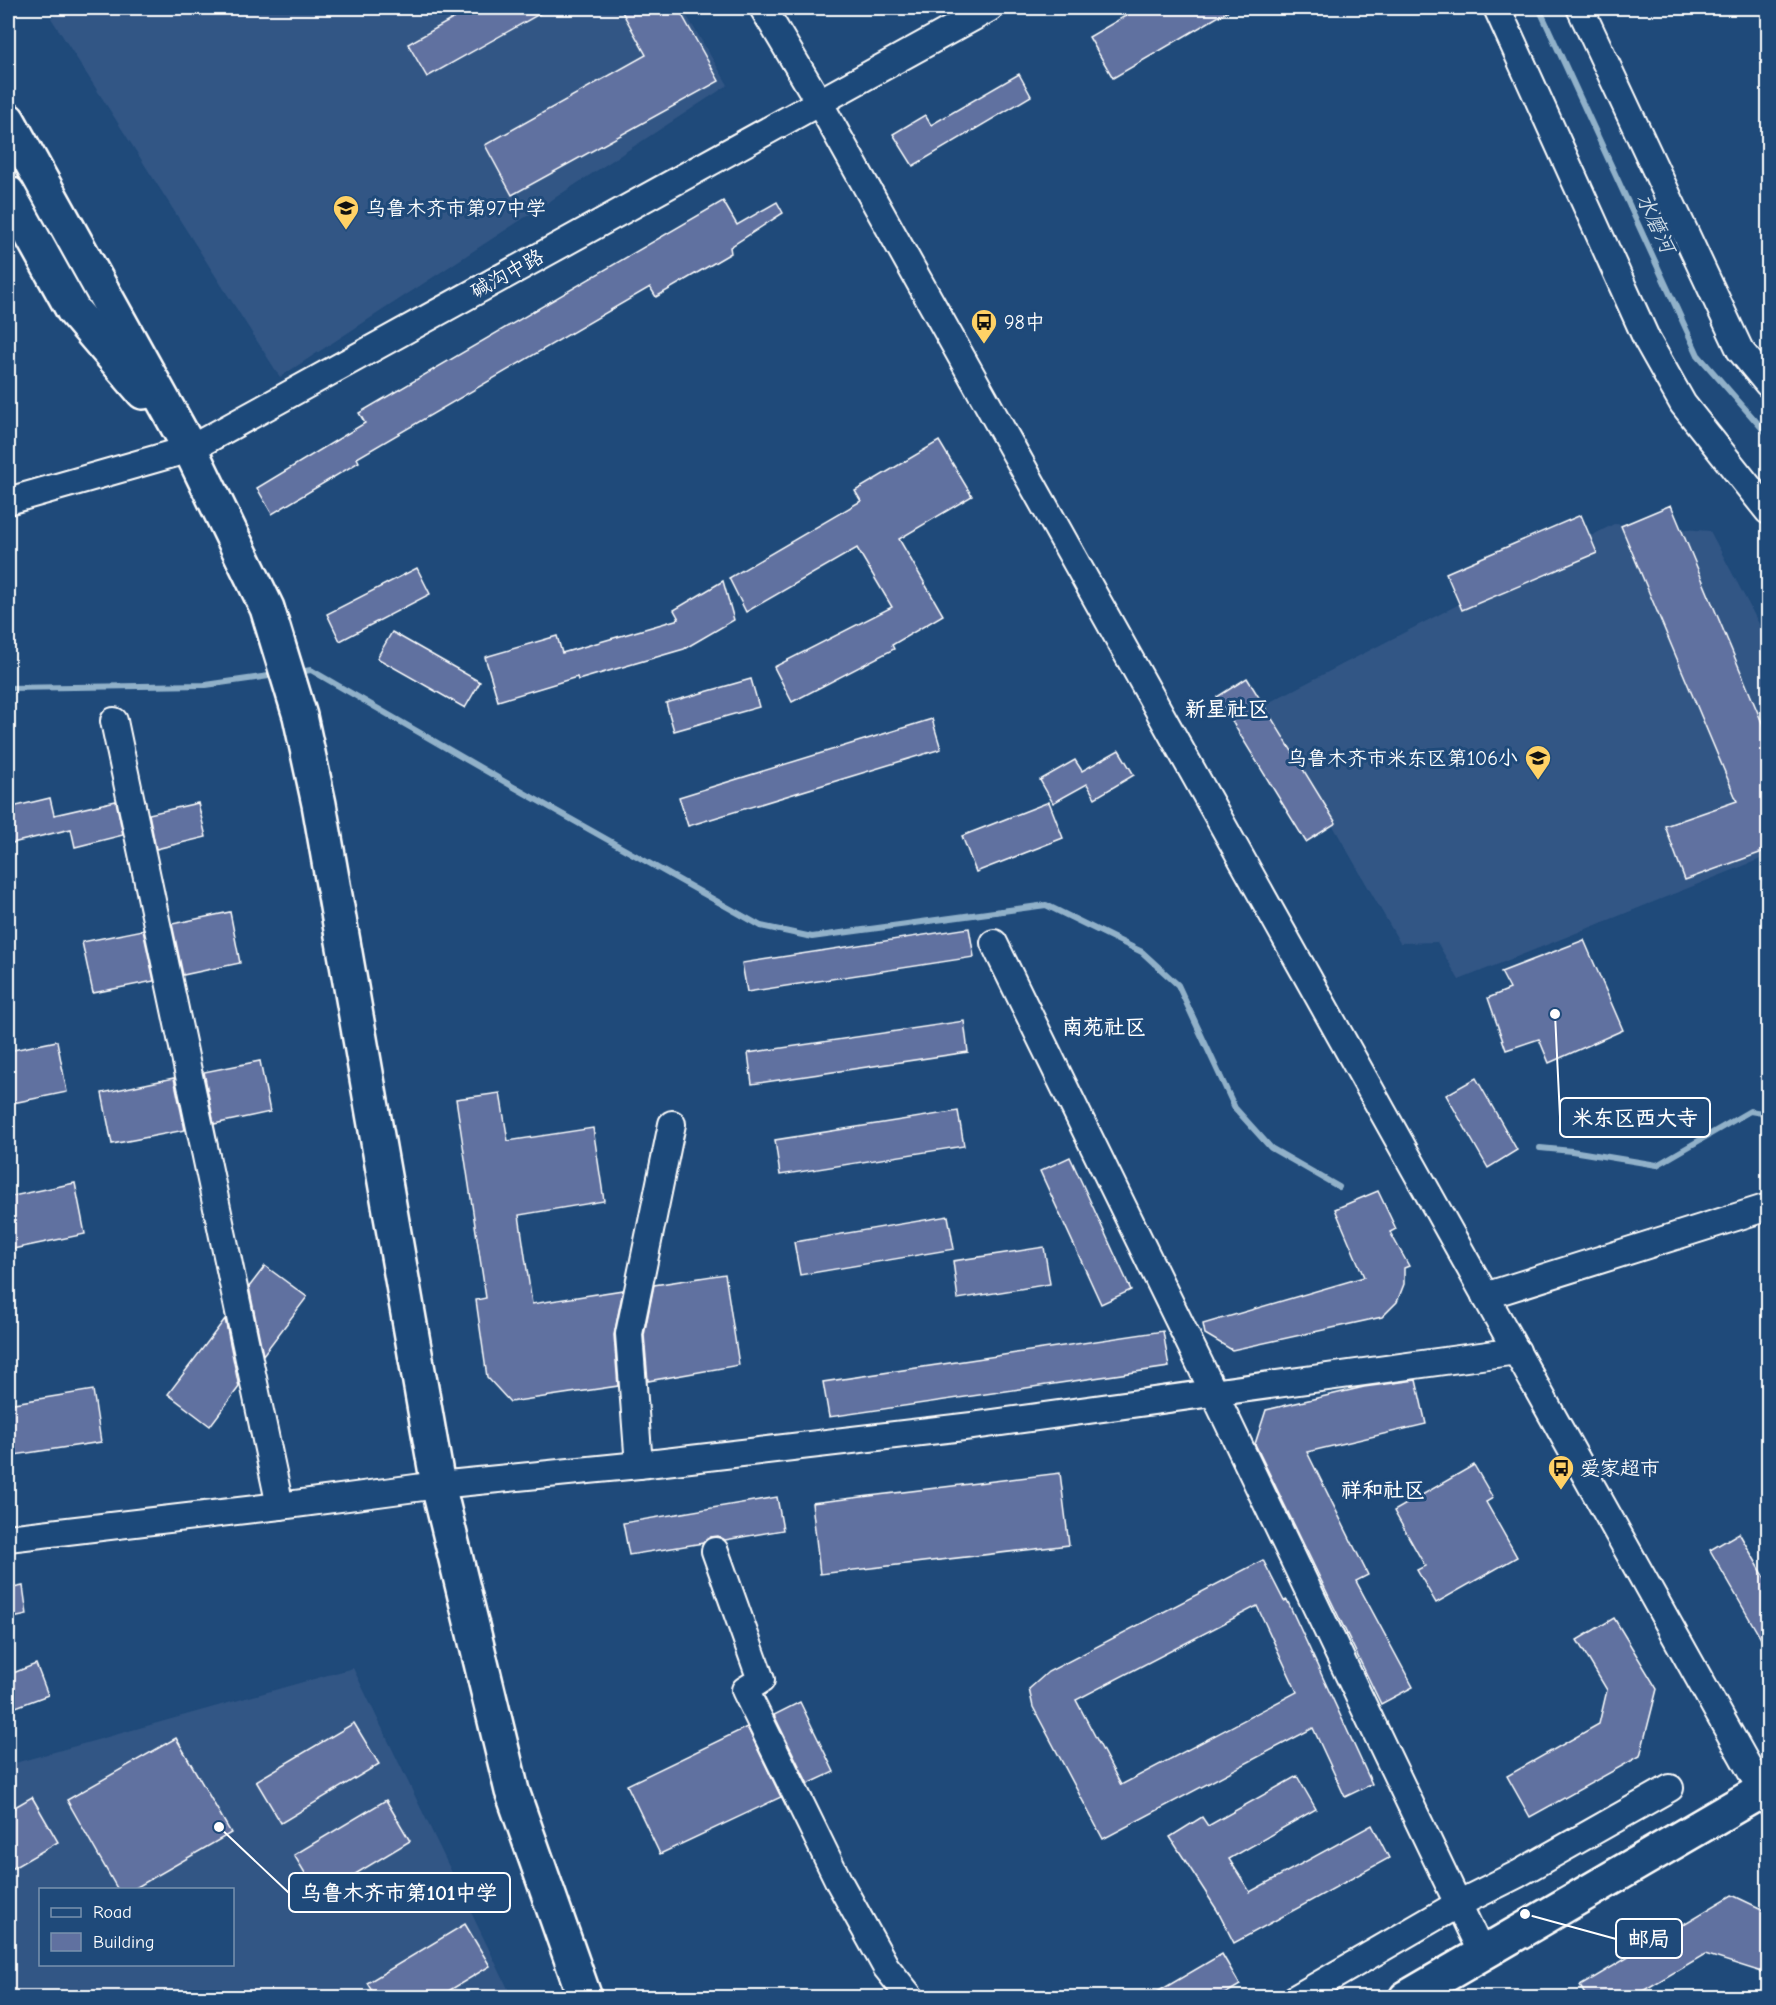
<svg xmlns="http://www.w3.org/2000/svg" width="1776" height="2005" viewBox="0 0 1776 2005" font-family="'Comic Neue','LXGW WenKai TC',sans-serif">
<rect width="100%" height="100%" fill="#1f4a7a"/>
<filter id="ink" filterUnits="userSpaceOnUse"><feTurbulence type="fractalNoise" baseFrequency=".0167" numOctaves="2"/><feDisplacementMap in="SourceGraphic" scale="12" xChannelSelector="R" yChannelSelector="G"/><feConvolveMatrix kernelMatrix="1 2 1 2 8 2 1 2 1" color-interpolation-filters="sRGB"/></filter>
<g filter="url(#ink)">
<g fill="#325685" fill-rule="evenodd">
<path d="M66,8H682L728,85L280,377L51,18Z"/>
<path d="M1614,524L1710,531L1768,641V856L1459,980L1437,942L1400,943L1264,705Z"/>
<path d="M353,1668L512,1997L8,1998V1765ZM40,1890H232V1964H40Z"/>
</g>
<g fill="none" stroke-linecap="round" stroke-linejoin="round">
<g stroke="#91b1c9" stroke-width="6">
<path d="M1539,8L1698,355L1768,435"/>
<path d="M298,672L311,670L512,786L761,926L812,937L1046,905L1142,952L1178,985L1235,1108L1271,1148L1339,1187"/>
<path d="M8,688L206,685L276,675"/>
<path d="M1540,1148L1572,1151L1657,1165L1750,1111L1768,1114"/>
</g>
</g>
<g fill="#6071a0" stroke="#fff" stroke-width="1.5" fill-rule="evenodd">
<path d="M472,8H550L427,77L408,44Z"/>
<path d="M620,8H678L719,81L512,195L485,145L646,55Z"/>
<path d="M1139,8H1233L1113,78L1089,37Z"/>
<path d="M1019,74L1031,96L913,166L893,134L925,115L931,125Z"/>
<path d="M723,201L737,225L777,202L783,213L730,247L731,253L656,297L650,287L357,458L359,462L272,514L257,488L365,423L359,413Z"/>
<path d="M939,441L972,496L899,539L943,615L892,645L894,649L792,702L774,667L892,607L857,548L746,612L729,578L861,501L855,491Z"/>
<path d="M1671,505L1768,737V850L1685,880L1665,826L1737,801L1621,526Z"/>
<path d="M1581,515L1597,553L1462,610L1446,573Z"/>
<path d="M417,568L430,594L340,641L327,614Z"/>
<path d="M723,581L734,620L684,649L578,680L577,677L498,701L485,657L557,636L562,653L679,619L674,610Z"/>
<path d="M392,632L480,682L465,708L377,658Z"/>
<path d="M1247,678L1336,823L1306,842L1217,697Z"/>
<path d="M751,679L759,707L674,731L666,703Z"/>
<path d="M932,719L941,749L688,826L679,797Z"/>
<path d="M1119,750L1134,775L1095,798L1087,784L1053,803L1040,780L1075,760L1082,771Z"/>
<path d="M50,798L54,815L116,801L123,835L75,847L71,829L8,844V808Z"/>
<path d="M1049,802L1063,838L976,872L962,836Z"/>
<path d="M198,803L206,837L156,849L149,814Z"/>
<path d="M230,912L240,963L183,975L172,924Z"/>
<path d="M969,928L974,957L747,992L742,963Z"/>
<path d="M143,930L154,981L93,993L82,942Z"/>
<path d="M1584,940L1623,1030L1549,1063L1539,1039L1506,1050L1488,998L1510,989L1501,972Z"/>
<path d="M964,1021L968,1052L752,1084L748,1053Z"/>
<path d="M57,1041L67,1092L8,1104V1051Z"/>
<path d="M260,1061L270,1112L214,1124L204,1072Z"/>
<path d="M174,1078L185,1130L112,1144L102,1093Z"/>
<path d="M1476,1078L1517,1150L1488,1168L1446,1095Z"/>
<path d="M500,1093L508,1141L593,1128L604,1201L519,1215L532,1304L623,1290L614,1335L618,1386L510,1402L487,1377L476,1300L486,1298L456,1099Z"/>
<path d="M958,1111L964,1146L780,1175L775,1140Z"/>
<path d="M1070,1157L1131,1290L1101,1304L1040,1171Z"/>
<path d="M75,1183L85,1234L8,1250V1197Z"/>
<path d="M1378,1191L1396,1229L1390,1232L1409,1266L1404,1268V1284L1397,1302L1382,1317L1232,1350L1205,1334L1203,1324L1364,1277L1335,1209Z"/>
<path d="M948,1216L954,1249L800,1275L794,1242Z"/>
<path d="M1044,1247L1050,1284L958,1299L953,1261Z"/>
<path d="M265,1266L307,1297L263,1355L249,1287Z"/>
<path d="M725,1274L739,1365L648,1381L644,1335L654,1285Z"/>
<path d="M225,1319L239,1387L210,1426L168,1394Z"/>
<path d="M1163,1331L1169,1367L829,1417L823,1382Z"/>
<path d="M1416,1380L1426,1424L1307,1452L1368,1575L1356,1581L1413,1687L1381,1704L1255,1444L1266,1410L1364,1387Z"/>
<path d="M93,1390L101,1442L8,1456V1404Z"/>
<path d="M1474,1465L1493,1498L1486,1502L1517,1557L1436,1603L1417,1570L1425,1566L1394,1511Z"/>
<path d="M1060,1473L1069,1545L820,1574L812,1503Z"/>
<path d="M777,1497L783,1530L725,1540L718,1536L711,1537L703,1543L629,1555L623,1523Z"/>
<path d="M1739,1533L1768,1583V1651L1710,1550Z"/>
<path d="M1263,1560L1284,1601L1287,1600L1372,1784L1345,1797L1313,1728L1103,1839L1033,1707L1029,1689L1048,1672ZM1257,1606L1297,1692L1121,1785L1076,1700Z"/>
<path d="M23,1586L27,1615L8,1619V1589Z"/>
<path d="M1614,1618L1657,1689L1640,1756L1530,1817L1507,1776L1599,1724L1607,1690L1577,1640Z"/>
<path d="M36,1664L48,1695L8,1710V1675Z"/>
<path d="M800,1702L834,1772L808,1784L774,1715Z"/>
<path d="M354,1723L379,1764L281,1823L256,1781Z"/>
<path d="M747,1727L781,1797L660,1854L627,1785Z"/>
<path d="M176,1738L231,1833L132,1890H118L67,1800Z"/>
<path d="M1297,1776L1316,1809L1229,1859L1250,1892L1372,1825L1389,1858L1234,1943L1217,1910L1170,1837L1202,1817L1208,1826Z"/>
<path d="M32,1797L58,1842L8,1871V1811Z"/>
<path d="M386,1800L410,1841L319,1896L294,1855Z"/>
<path d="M1732,1895L1768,1912V1974L1705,1954L1631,1998H1587L1580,1986Z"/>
<path d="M465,1924L490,1966L437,1998H376L367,1983Z"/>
<path d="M1222,1954L1240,1985L1218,1998H1147Z"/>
</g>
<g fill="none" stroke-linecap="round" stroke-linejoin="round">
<g stroke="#fff" stroke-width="30">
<g id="minor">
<path d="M763,8L819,102L1768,1802"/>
<path d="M1497,8L1647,340L1683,404L1768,511"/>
<path d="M1580,8L1740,350L1768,384"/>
<path d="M8,501L190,449L990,8"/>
<path d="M114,721L280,1506"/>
<path d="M994,943L1214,1393L1482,1954"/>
<path d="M1485,1296L1768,1207"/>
<path d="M639,1465L629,1334L672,1124"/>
<path d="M8,1538L280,1506L438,1485L639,1465L972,1426L1517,1351"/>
<path d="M715,1551L761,1680L745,1690L839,1882L886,1967L911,1998"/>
<path d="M1296,1998L1458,1904L1518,1874L1670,1788"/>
</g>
</g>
<g stroke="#fff" stroke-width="38">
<g id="major">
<path d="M8,120L190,449L267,608L300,716L319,804L438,1485L512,1791L585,1998"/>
<path d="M8,193L73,310L143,392"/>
<path d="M1406,1998L1768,1787"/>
</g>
</g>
<use href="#minor" stroke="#1f4a7a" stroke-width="26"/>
<use href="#major" stroke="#1f4a7a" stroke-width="33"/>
</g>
</g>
<defs>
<g id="school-pin" transform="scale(1.35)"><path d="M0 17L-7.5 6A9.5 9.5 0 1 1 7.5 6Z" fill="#ffd166" stroke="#1f4a7a"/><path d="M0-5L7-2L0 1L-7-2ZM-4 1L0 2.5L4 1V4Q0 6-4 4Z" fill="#111"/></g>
<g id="bus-pin" transform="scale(1.35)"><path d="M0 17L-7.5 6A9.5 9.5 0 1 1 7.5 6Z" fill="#ffd166" stroke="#1f4a7a"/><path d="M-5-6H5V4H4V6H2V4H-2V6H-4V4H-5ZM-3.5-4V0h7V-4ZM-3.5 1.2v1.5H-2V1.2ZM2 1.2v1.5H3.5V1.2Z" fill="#111"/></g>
</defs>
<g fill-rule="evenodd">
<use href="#school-pin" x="346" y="208"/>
<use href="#bus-pin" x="984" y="322"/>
<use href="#school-pin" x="1538" y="758"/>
<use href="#bus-pin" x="1561" y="1468"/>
</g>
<g text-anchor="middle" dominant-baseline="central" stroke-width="6" stroke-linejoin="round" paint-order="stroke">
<g font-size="20" fill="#fff" stroke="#1f4a7a" text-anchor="start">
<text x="366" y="208">乌鲁木齐市第97中学</text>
<text x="1004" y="322">98中</text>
<text x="1518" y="758" text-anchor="end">乌鲁木齐市米东区第106小</text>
<text x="1580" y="1468">爱家超市</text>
</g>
<g font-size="20" fill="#fff" stroke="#1f4a7a">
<text transform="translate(507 274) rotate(-29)">碱沟中路</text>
</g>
<g font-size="21" font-style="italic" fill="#d1dee8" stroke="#1f4a7a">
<text transform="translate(1656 223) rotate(65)">水磨河</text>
</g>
<g font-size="21" font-weight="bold" fill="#fff" stroke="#1f4a7a">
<text x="1227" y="709">新星社区</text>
<text x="1104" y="1027">南苑社区</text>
<text x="1383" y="1490">祥和社区</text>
</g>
</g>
<path fill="none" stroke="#fff" stroke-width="2" d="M1555 1014L1560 1117M219 1827L289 1893M1525 1914L1616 1939"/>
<g fill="#fff" stroke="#1f4a7a" stroke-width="2">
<circle cx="1555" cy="1014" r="6"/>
<circle cx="219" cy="1827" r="6"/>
<circle cx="1525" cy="1914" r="6"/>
</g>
<g fill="#1f4a7a" stroke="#fff" stroke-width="2">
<rect x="1560" y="1098" width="150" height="39" rx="6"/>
<rect x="289" y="1873" width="221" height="39" rx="6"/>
<rect x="1616" y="1919" width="66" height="39" rx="6"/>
</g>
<g font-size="21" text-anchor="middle" font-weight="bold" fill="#fff">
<text x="1635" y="1125">米东区西大寺</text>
<text x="399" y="1900">乌鲁木齐市第101中学</text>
<text x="1649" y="1946">邮局</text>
</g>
<rect width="1776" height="2005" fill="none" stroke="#1f4a7a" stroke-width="30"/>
<rect x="15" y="15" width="1746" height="1975" fill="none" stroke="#fff" stroke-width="2" filter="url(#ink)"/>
<rect x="39" y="1888" width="195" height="78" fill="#1f4a7a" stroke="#7992af" stroke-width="1.5"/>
<rect x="51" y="1908" width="30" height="9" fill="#1f4a7a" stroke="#7992af" stroke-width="1.5"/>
<text x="93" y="1918" font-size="18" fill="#ffffff">Road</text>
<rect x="51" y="1933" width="30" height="18" fill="#6071a0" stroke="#7992af" stroke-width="1.5"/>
<text x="93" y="1948" font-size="18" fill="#ffffff">Building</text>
</svg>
